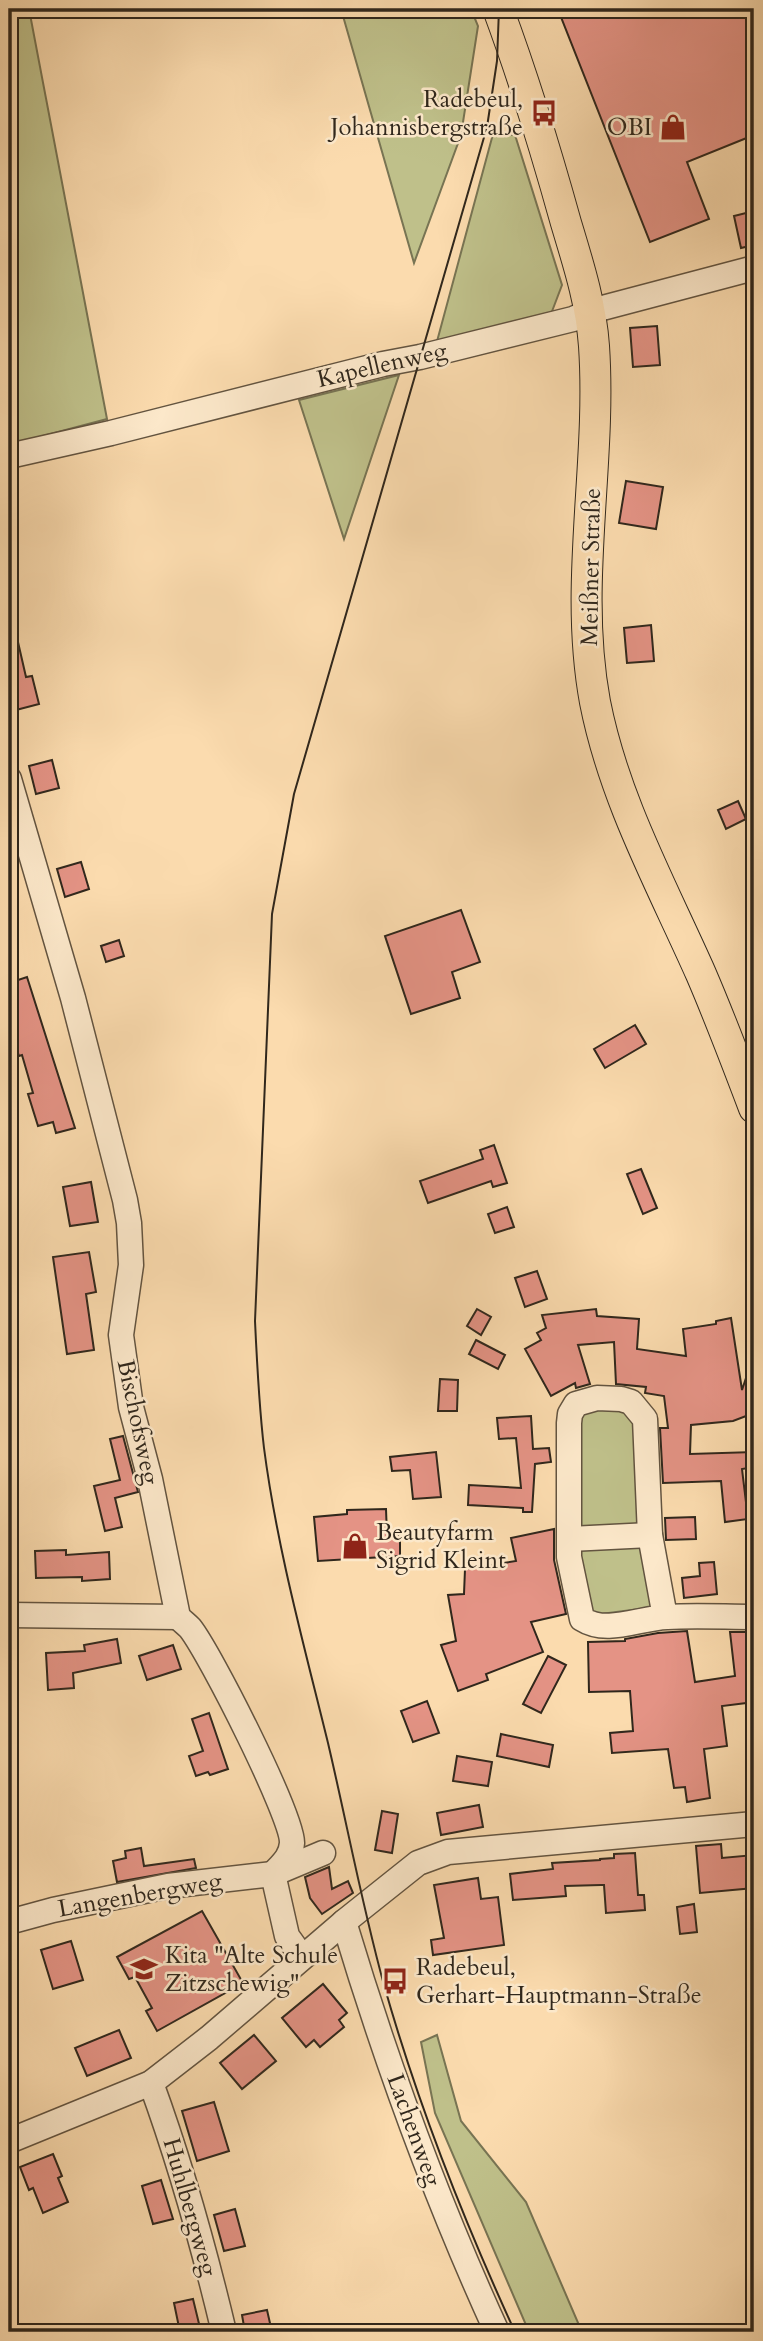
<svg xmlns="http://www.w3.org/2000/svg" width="763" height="2341" viewBox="0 0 763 2341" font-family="Cardo,serif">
<rect width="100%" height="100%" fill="#fbdbae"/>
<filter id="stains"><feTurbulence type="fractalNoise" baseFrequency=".00286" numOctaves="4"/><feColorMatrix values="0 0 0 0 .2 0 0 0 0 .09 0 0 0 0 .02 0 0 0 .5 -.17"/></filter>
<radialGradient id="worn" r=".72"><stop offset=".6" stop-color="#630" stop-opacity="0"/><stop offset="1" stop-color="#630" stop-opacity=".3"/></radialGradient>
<g fill="#bfc08a" stroke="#787453" stroke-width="2">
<path d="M9,9H29L107,419L9,445Z"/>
<path d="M341,9H471L478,26L461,135L414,263Z"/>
<path d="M493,134L515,135L562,285L551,314L436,345Z"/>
<path d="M399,375L344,539L299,400Z"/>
<path d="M609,1403L638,1419V1527L580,1530L577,1415Z"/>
<path d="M644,1543L655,1607L593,1615L576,1562L581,1550Z"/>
<path d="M437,2035L461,2121L526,2202L582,2332H529L435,2113L421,2042Z"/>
</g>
<g fill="#e49385" stroke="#30271c" stroke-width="2">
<path d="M568,9H754V135L687,162L709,219L650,242L559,12Z"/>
<path d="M754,211V245L741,248L734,216Z"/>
<path d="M657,326L660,365L633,367L630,328Z"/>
<path d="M626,481L663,487L656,529L619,523Z"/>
<path d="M651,625L654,661L627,663L624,628Z"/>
<path d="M15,629L26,677L32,676L39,704L16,710L9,680V630Z"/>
<path d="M52,760L59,788L36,794L29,766Z"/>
<path d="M738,801L746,819L726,829L718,810Z"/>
<path d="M81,862L89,889L65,897L57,869Z"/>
<path d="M461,910L480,962L452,972L460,998L411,1014L385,936Z"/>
<path d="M119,940L124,956L106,962L101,946Z"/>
<path d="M27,977L75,1128L56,1133L53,1122L38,1126L28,1094L33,1093L22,1055L19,1056L12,1035L17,1033L9,1007V983Z"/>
<path d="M635,1025L646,1044L605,1068L594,1049Z"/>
<path d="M494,1145L507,1183L493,1187L491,1181L428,1203L420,1181L483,1159L480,1150Z"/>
<path d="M641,1169L657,1208L643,1214L627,1174Z"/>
<path d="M91,1182L98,1222L70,1226L63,1187Z"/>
<path d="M507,1207L514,1227L495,1233L488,1214Z"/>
<path d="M89,1252L96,1292L86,1294L94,1350L67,1354L53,1257Z"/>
<path d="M537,1271L547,1299L525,1307L515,1278Z"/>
<path d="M477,1309L491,1317L481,1335L467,1326Z"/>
<path d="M596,1309L597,1316L639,1319L637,1349L686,1356L683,1329L716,1324V1321L731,1318L742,1390L751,1363H754V1413L733,1421L691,1425L690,1454L754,1452V1467L742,1469L748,1519L725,1522L721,1481L663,1483L660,1428H668L664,1396L645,1393L646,1387L616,1384L614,1342L578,1345L590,1384L576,1388L575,1383L551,1396L525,1349L541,1340L537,1333L546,1328L542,1315Z"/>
<path d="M476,1340L505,1355L498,1369L469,1354Z"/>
<path d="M440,1379L458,1380L457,1411H438Z"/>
<path d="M531,1416L533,1449L549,1448L551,1462L535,1464L532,1512H523V1508L468,1505L469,1485L521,1488L516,1438L499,1439L497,1418Z"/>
<path d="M123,1436L138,1492L115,1498L122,1527L105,1531L94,1486L120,1480L110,1439Z"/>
<path d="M436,1452L441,1497L413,1499L410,1470L392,1471L390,1457Z"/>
<path d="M386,1509L387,1536L400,1535V1556L318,1561L314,1517L347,1514V1510Z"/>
<path d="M695,1517L696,1539L666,1540L665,1518Z"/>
<path d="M554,1529V1560L566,1614L531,1622L543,1652L486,1674L488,1680L458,1691L441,1645L456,1641L448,1595L464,1594L465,1569L516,1561L511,1538Z"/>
<path d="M66,1550V1555L109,1552L110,1579L82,1581V1577L36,1578L35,1551Z"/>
<path d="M714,1562L717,1594L684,1598L682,1578L700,1576L699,1563Z"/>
<path d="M687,1631L695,1682L735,1676L730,1632H751L754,1662V1702L722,1706L727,1746L704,1749L710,1798L687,1802L685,1787L674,1788L668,1749L612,1753L610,1733L633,1731L630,1691L589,1692L588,1642L625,1641V1639L658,1633Z"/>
<path d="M117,1639L121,1663L73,1673L74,1688L48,1690L46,1653L85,1651L84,1645Z"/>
<path d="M173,1645L181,1669L147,1680L139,1656Z"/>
<path d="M548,1656L566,1665L541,1713L523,1704Z"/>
<path d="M427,1701L439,1733L413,1742L401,1711Z"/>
<path d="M209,1713L228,1769L210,1775L208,1772L196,1776L189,1756L203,1751L192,1719Z"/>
<path d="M501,1734L553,1745L549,1767L497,1756Z"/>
<path d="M457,1756L492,1762L488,1786L453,1781Z"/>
<path d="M479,1805L483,1827L441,1835L437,1813Z"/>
<path d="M382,1811L398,1814L392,1853L375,1850Z"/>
<path d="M721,1844L722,1858L754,1855V1888L700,1893L696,1846Z"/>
<path d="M141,1848L144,1866L194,1859L196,1868L117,1882L113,1861L126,1858L125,1851Z"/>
<path d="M635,1853L638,1895H644L645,1910L606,1913L604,1885H601L565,1886L566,1896L513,1900L510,1874L553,1869L552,1863L600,1860V1859L614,1858V1854Z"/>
<path d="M329,1867L332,1889L348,1881L353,1893L322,1914L310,1898L305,1877Z"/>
<path d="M478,1878L481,1899L498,1897L504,1945L433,1955L431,1940L444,1938L434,1885Z"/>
<path d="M694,1904L697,1932L680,1934L677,1907Z"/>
<path d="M202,1911L243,1983L157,2031L146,2011L152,2008L135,1977L129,1979L117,1957Z"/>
<path d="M71,1941L83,1980L53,1989L41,1950Z"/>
<path d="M323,1984L347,2013L339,2020L344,2027L320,2047L314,2040L306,2047L282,2018Z"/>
<path d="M119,2030L131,2058L87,2076L75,2048Z"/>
<path d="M254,2035L276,2061L242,2089L220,2063Z"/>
<path d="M214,2102L229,2151L197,2161L182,2111Z"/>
<path d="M53,2154L62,2176L58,2178L68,2202L43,2213L33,2188L29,2190L20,2167Z"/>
<path d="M161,2180L173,2219L153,2224L142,2186Z"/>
<path d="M235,2209L245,2246L224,2251L214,2215Z"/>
<path d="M193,2299L201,2332H180L174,2303Z"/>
<path d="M267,2310L272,2332H245L242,2315Z"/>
</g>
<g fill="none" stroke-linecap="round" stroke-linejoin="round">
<g stroke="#635440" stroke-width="27">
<g id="minor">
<path d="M9,456L111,433L383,364L420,357L573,319L591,311L754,268"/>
<path d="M9,779L73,998L125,1200L129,1223L131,1265L121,1335L131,1407L150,1479L178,1617C182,1621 186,1624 190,1628C210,1653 293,1817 292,1843C291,1857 282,1864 273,1874"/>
<path d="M570,1539L650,1535"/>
<path d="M9,1615L178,1617"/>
<path d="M665,1617L650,1535L645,1419L631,1402L621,1399L597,1398L576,1404L570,1414L569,1423V1557L582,1619C607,1635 639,1618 667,1617C696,1615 725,1617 754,1617"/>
<path d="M273,1874L287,1936L302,1957"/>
<path d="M9,1922L53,1910L168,1886L273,1874L323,1853"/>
<path d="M344,1922C386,2062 436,2199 497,2332"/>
<path d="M151,2083C181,2165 204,2248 224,2332"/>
<path d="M9,2141L151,2083L209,2038L344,1922L418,1863L448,1852L754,1824"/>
</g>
</g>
<g stroke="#30271c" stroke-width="32">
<path id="major" d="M498,9C524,79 546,151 566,223C578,263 591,303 594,346C602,464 573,584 595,702C614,799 661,884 701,974C720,1018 737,1063 754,1108"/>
</g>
<use href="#minor" stroke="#fce8ca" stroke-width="24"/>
<use href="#major" stroke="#fbdbae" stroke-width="30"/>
<path stroke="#30271c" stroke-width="2" d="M499,9L497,61L487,127L294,794L272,914L255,1321C257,1364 259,1406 264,1448C277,1548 304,1645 328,1743C347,1824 362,1905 384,1985C418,2105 463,2219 515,2332"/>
</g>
<defs>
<g id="bus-bare" transform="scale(2.1)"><path d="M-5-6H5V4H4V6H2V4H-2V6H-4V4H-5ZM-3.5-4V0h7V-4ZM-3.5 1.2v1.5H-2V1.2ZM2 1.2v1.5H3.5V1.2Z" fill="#8f2418" stroke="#fce8ca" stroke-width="2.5" paint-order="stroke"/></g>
<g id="shop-bare" transform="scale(2.1)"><path d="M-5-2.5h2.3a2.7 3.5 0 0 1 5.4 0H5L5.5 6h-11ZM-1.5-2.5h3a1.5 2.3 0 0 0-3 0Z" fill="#8f2418" stroke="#fce8ca" stroke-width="2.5" paint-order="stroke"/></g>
<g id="school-bare" transform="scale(2.1)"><path d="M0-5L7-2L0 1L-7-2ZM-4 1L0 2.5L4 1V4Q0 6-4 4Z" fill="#8f2418" stroke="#fce8ca" stroke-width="2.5" paint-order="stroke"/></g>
</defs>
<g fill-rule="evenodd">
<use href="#bus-bare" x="544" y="113"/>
<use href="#shop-bare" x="673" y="127"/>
<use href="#shop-bare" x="355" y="1546"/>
<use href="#school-bare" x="144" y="1969"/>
<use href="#bus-bare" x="395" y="1981"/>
</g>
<g text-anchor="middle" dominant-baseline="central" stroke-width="5" stroke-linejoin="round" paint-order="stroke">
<g font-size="24" fill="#30271c" stroke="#fce8ca" text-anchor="start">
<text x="523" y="99" text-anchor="end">Radebeul,<tspan x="523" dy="28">Johannisbergstraße</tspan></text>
<text x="652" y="127" text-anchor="end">OBI</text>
<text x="376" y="1532">Beautyfarm<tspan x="376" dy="28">Sigrid Kleint</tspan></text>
<text x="165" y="1955">Kita "Alte Schule<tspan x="165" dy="28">Zitzschewig"</tspan></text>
<text x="416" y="1967">Radebeul,<tspan x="416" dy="28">Gerhart-Hauptmann-Straße</tspan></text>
</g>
<g font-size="24" fill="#30271c" stroke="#fce8ca">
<text transform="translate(382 365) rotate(-13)">Kapellenweg</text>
<text transform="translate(591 567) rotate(-89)">Meißner Straße</text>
<text transform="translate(138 1422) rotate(78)">Bischofsweg</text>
<text transform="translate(140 1895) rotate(-10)">Langenbergweg</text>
<text transform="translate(414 2130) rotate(70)">Lachenweg</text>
<text transform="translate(190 2207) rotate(74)">Huhlbergweg</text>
</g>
</g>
<rect width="763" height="2341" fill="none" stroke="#fbdbae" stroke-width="35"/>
<rect x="10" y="10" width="742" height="2320" fill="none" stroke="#30271c" stroke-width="3.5"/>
<rect x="18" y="18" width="728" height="2306" fill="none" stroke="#30271c" stroke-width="2"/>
<rect width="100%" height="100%" filter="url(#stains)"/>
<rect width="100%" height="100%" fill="url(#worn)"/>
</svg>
